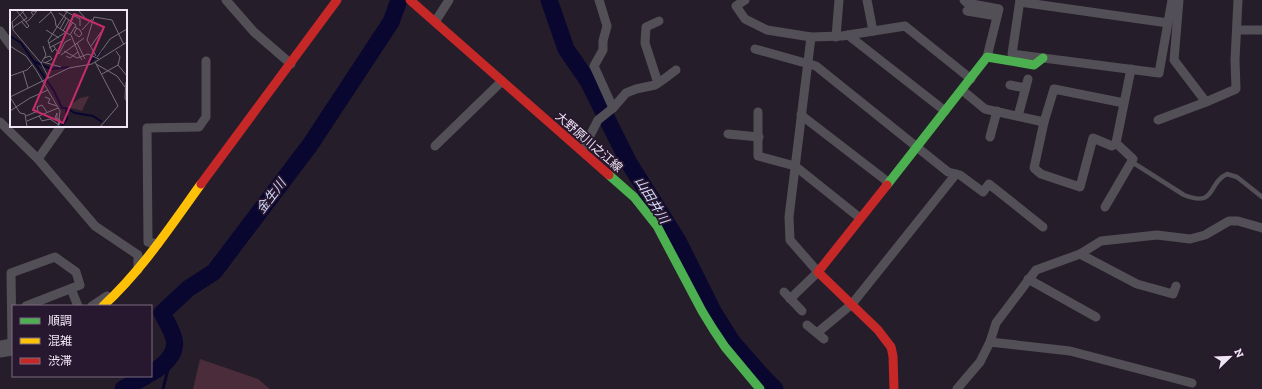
<svg xmlns="http://www.w3.org/2000/svg" width="1262" height="389" viewBox="0 0 1262 389" font-family="'Zilla Slab','Noto Sans JP',serif">
<rect width="100%" height="100%" fill="#261d2a"/>
<path fill="#4a2c3a" d="M200,359L258,379L270,389H193Z"/>
<g fill="none" stroke-linecap="round" stroke-linejoin="round">
<path stroke="#09062f" stroke-width="3" d="M163,389L172,354"/>
<g stroke="#09062f" stroke-width="17">
<path d="M549,0L566,49L588,81L629,163L678,241L714,313L733,343L764,378L775,389"/>
<path d="M151,373C162,367 178,354 174,339C172,330 166,321 162,313L189,288L214,272L310,145L391,22L399,0"/>
<path d="M123,389L146,376"/>
</g>
<path stroke="#525056" stroke-width="4.5" d="M1132,162L1184,195C1217,208 1207,183 1227,174L1237,177L1262,197"/>
<g stroke="#525056" stroke-width="9">
<path d="M226,0L254,32L291,64"/>
<path d="M599,0L607,26L603,41V50L594,66L613,108"/>
<path d="M745,0L736,6L745,19L767,30L811,37L842,36L905,26L971,79"/>
<path d="M867,0L873,31"/>
<path d="M964,0L967,3L999,9L987,57"/>
<path d="M1020,0L1012,54L1159,73L1172,0"/>
<path d="M1179,0L1174,60L1206,102"/>
<path d="M1020,2L1168,23"/>
<path d="M967,11L997,16"/>
<path d="M435,22L449,0"/>
<path d="M1238,30H1262"/>
<path d="M0,31L11,46"/>
<path d="M848,35L945,111"/>
<path d="M836,37L839,0"/>
<path d="M755,49L816,66L948,172L960,175L983,192L989,184L1043,227"/>
<path d="M658,83L645,43L646,27L659,21"/>
<path d="M1010,85L1025,88"/>
<path d="M962,90L985,109L1044,122"/>
<path d="M1124,103L1054,89L1044,122L1034,168L1041,174L1080,187L1093,138L1112,146L1116,143L1131,69"/>
<path d="M758,112V156L795,166L860,218"/>
<path d="M801,115L888,182"/>
<path d="M1018,116L1028,79"/>
<path d="M1158,120L1206,102L1236,89L1235,60L1238,0"/>
<path d="M0,122L38,159L95,226L138,255V270"/>
<path d="M728,134L759,137"/>
<path d="M990,137L997,111"/>
<path d="M435,146L502,81"/>
<path d="M582,151L598,120L613,108L626,93L636,89L655,85L664,79L676,70"/>
<path d="M38,159L61,126"/>
<path d="M1105,207L1133,159L1116,143"/>
<path d="M158,244L148,242L147,128L199,127L206,117V61"/>
<path d="M1080,254L1137,284L1173,294L1176,286"/>
<path d="M1028,279L1096,317"/>
<path d="M71,289L78,306"/>
<path d="M784,292L802,311"/>
<path d="M790,299L818,272L790,240L789,217L811,37"/>
<path d="M92,306L107,296"/>
<path d="M807,325L824,339"/>
<path d="M817,333L852,304L956,174"/>
<path d="M990,342L1070,351L1192,383"/>
<path d="M0,345L12,343L11,273L55,257L76,272L80,285L26,306"/>
<path d="M0,353L13,351"/>
<path d="M957,389L980,362L990,342L996,323L1036,270L1080,254L1101,241L1157,235L1190,239L1205,235L1229,221H1238L1262,228"/>
</g>
<g stroke="#4caf50" stroke-width="9">
<path d="M609,175L634,197L657,226L702,311L713,329L725,347L760,389"/>
<path d="M887,185L987,57L1034,65L1043,58"/>
</g>
<path stroke="#ffc107" stroke-width="9" d="M103,306C142,270 170,227 201,184"/>
<g stroke="#c62828" stroke-width="9">
<path d="M410,0L609,175"/>
<path d="M201,184L337,0"/>
<path d="M887,185L818,272L878,330L891,347L893,356L894,389"/>
</g>
</g>
<g text-anchor="middle" dominant-baseline="central" stroke-width="3.5" stroke-linejoin="round" paint-order="stroke">
<g font-size="12" fill="#f0e5f5" stroke="#28182f">
<text transform="translate(589 142) rotate(41)">大野原川之江線</text>
</g>
<g font-size="13" font-style="italic" fill="#d1dafa" stroke="#28182f">
<text transform="translate(271 196) rotate(-53)">金生川</text>
<text transform="translate(652 200) rotate(58)">山田井川</text>
</g>
</g>
<g transform="translate(10 10)">
<rect width="117" height="117" fill="#261d2a"/>
<path d="M79,86L72,101L57,97L70,88Z" fill="#4a2c3a"/>
<path fill="none" stroke="#09062f" stroke-width="2" d="M0,26L11,33L44,81L52,98H56L57,109L51,117M23,51L41,59L59,57M79,53L93,40M56,98L65,103L83,106L92,112"/>
<path fill="none" stroke="#776d7b" stroke-width="1" d="M6,0L19,16L17,18L12,12M15,0L2,12L3,20L31,53L39,68M40,0L45,9L46,16L60,25L66,15L49,3M53,0L70,9V16M68,0L76,9M16,12L20,9L27,1L21,2L23,5M29,13L41,2M65,17L67,18L70,20L72,24L69,27L64,23L67,18M2,18L17,8L11,0M50,19L56,8M36,20L49,28M72,20L82,9M53,21L59,10M56,23L63,12M61,25L70,47L78,44L89,49M39,33L56,22M67,33L75,49M43,35L49,44L55,32L61,29M0,36L16,46L26,60L50,101L48,117M81,36L91,22M39,38L52,31M45,39L42,42L38,31L58,0M54,41L67,48L70,47L72,50M106,41L110,47L108,55L117,66M51,45L74,28M56,46L60,48L68,42M86,46L77,30L84,7L102,10L114,35M87,47L100,29L117,19M34,48L40,46L42,49L35,53M33,52L51,57M85,52L108,96L90,117M31,53L36,45L33,36M86,54L107,66L115,77M13,61L18,78M92,64L108,55M0,66L17,60L22,55M116,72L115,88L117,92M0,87L10,103L15,104L17,117M0,87L59,58L82,54L117,32M35,87L40,89L38,93L47,96M0,101L20,88L38,80M16,106L28,101L27,97L32,95L37,102M29,106L32,111L40,109L49,115L50,110L45,108L47,103V109M17,111L48,98"/>
<path fill="#c72c6a" fill-opacity="0.15" stroke="#c72c6a" stroke-width="2" d="M64,4L94,17L53,113L23,100Z"/>
<rect width="117" height="117" fill="none" stroke="#f0e5f5" stroke-width="2"/>
</g>
<rect x="12" y="305" width="140" height="72" fill="#28182f" stroke="#786a7e"/>
<rect x="20" y="318" width="20" height="6" fill="#4caf50" stroke="#786a7e"/>
<text x="48" y="325" font-size="12" fill="#f0e5f5">順調</text>
<rect x="20" y="338" width="20" height="6" fill="#ffc107" stroke="#786a7e"/>
<text x="48" y="345" font-size="12" fill="#f0e5f5">混雑</text>
<rect x="20" y="358" width="20" height="6" fill="#c62828" stroke="#786a7e"/>
<text x="48" y="365" font-size="12" fill="#f0e5f5">渋滞</text>
<g transform="translate(1230 357) rotate(67)" stroke="#28182f" stroke-width="3" paint-order="stroke">
<path d="M0-3L7 15L0 10L-7 15Z" fill="#f0e5f5"/>
<text y="-6" font-size="11" font-weight="bold" text-anchor="middle" fill="#f0e5f5">N</text>
</g>
</svg>
